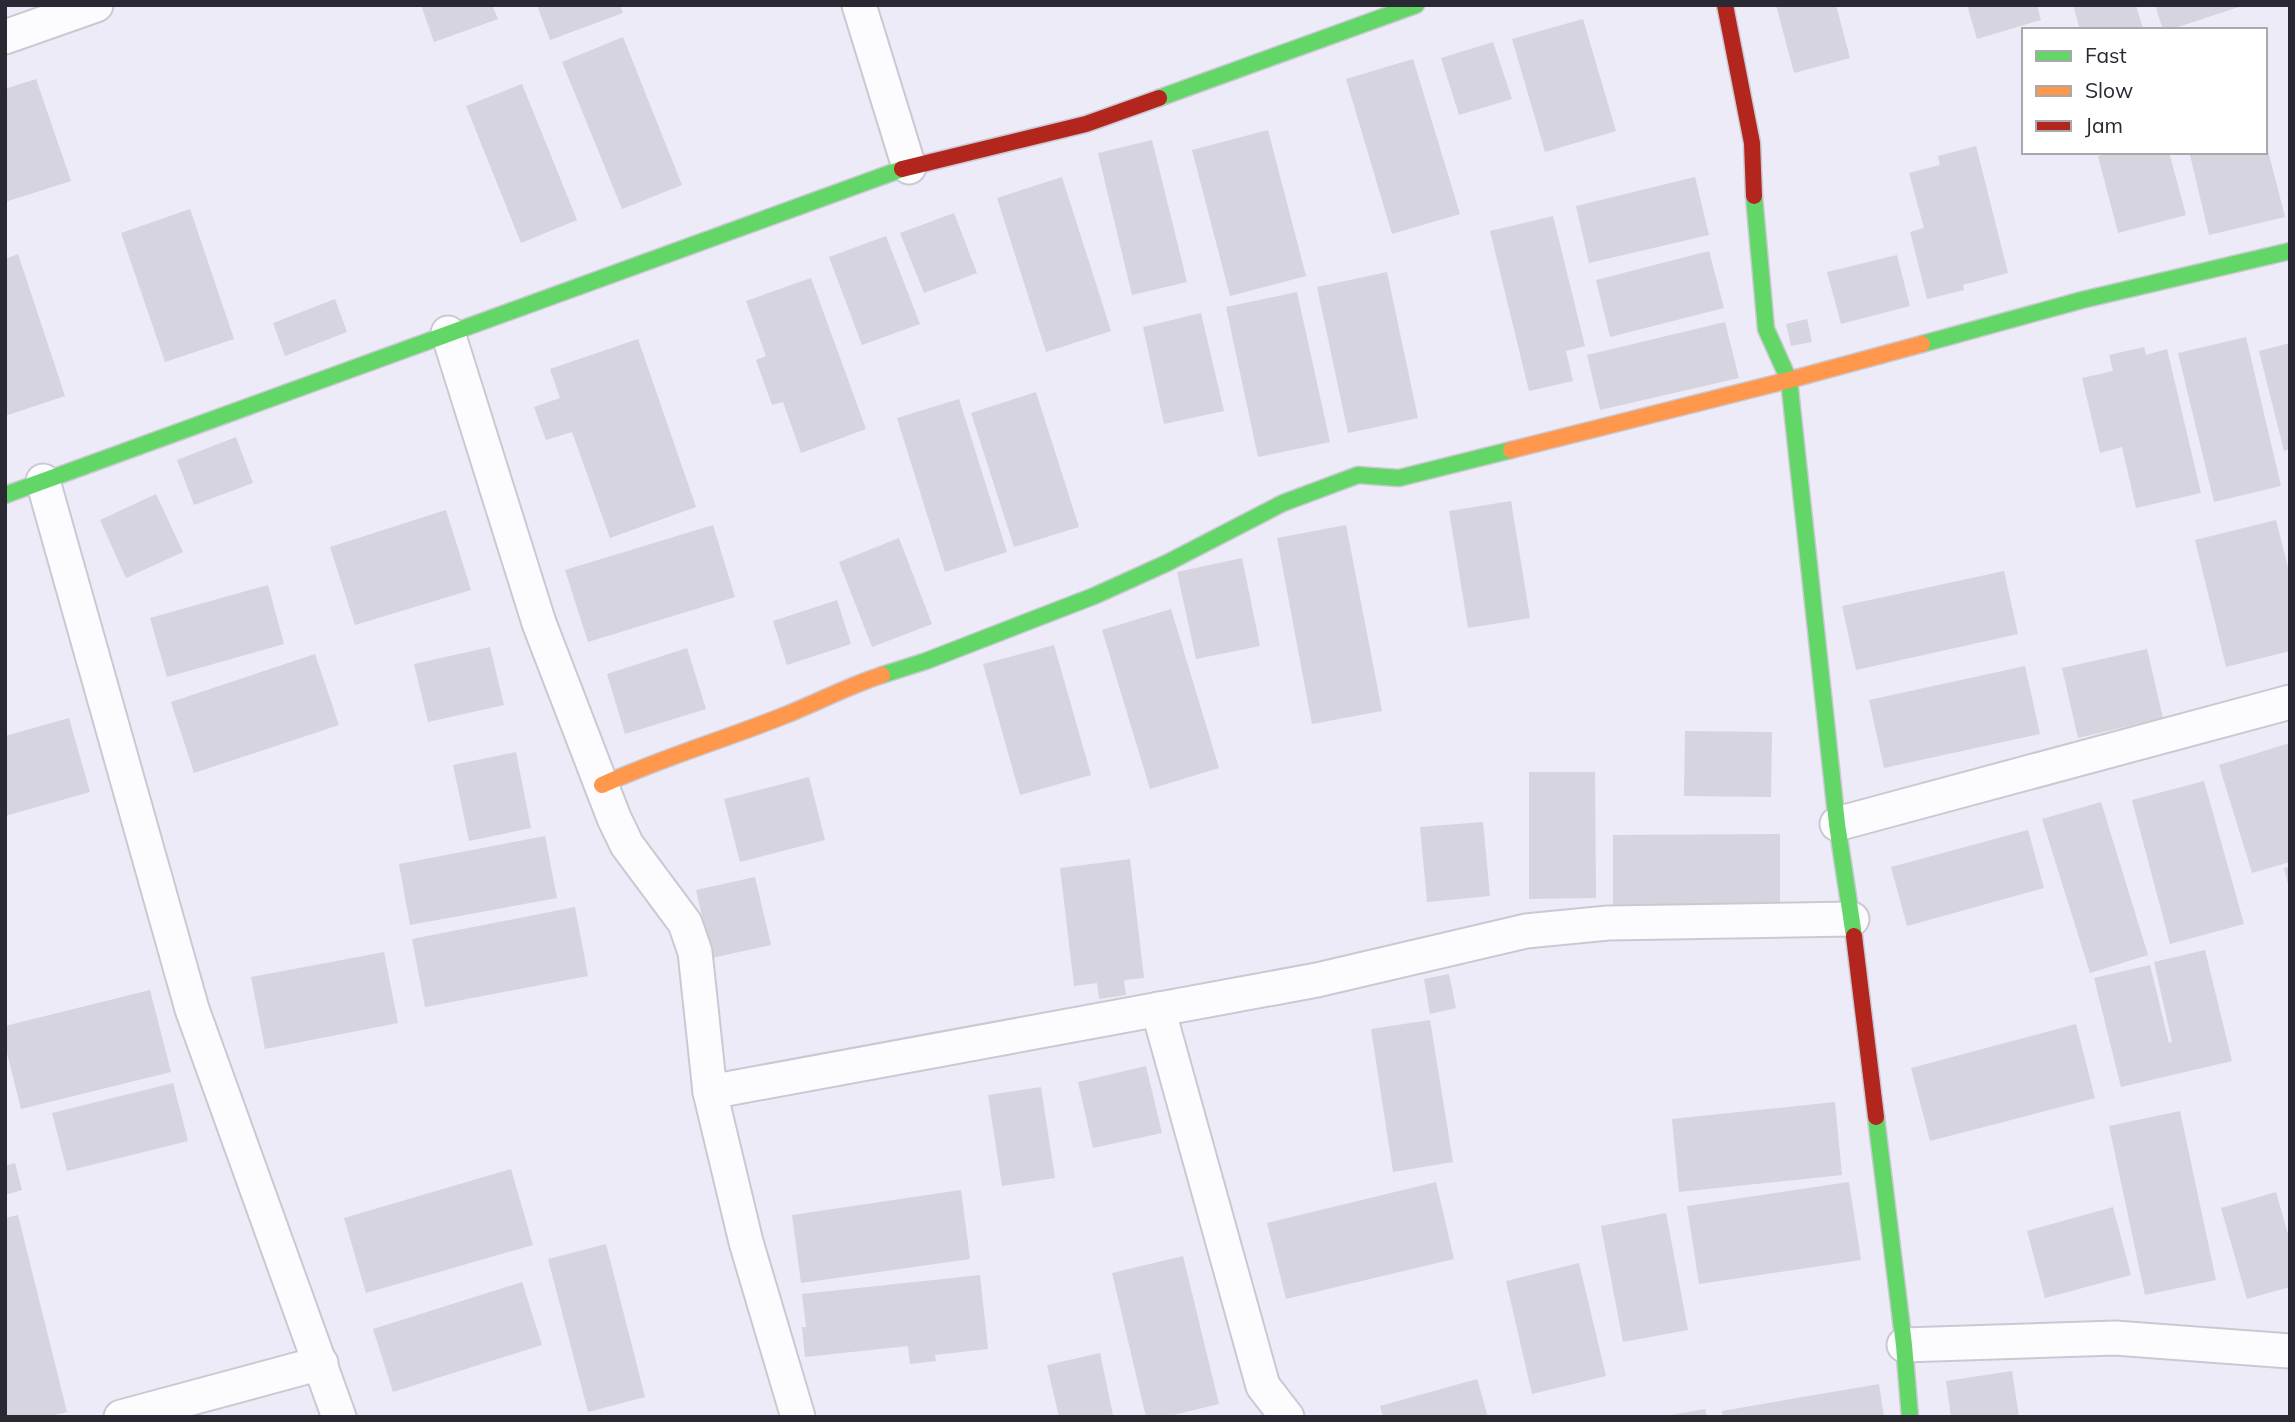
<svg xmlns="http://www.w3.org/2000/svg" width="2295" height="1422" viewBox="0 0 2295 1422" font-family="Mulish,sans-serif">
<rect width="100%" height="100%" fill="#ecebf7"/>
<g fill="#d5d4df">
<path d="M421,5H492L498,19L434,42Z"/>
<path d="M537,5H620L623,13L550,40Z"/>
<path d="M1776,5H1836L1850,58L1794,73Z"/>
<path d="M1967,5H2037L2041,20L1977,39Z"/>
<path d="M2073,5H2136L2143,29L2080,30Z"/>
<path d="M2155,5H2238L2239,7L2169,30H2163Z"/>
<path d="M1583,19L1616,131L1545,152L1512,39Z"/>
<path d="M623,37L682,185L622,209L562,62Z"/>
<path d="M1493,42L1512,99L1459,115L1441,58Z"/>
<path d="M1413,59L1460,214L1392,234L1346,79Z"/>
<path d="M36,79L71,181L5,202V89Z"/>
<path d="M522,84L577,220L521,243L466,106Z"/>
<path d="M1268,130L1306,276L1230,296L1192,150Z"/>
<path d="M2265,139L2285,217L2209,235L2190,155L2203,152H2265Z"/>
<path d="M1152,140L1187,282L1132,295L1098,153Z"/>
<path d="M1976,146L2008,273L1963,285L1964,290L1927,299L1910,232L1924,228L1909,173L1940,165L1938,156Z"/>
<path d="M2114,152H2169L2186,215L2118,233L2098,156Z"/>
<path d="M1062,177L1111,331L1046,352L997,198Z"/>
<path d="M1695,177L1709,235L1589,263L1576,206Z"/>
<path d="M190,209L234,339L165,362L121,233Z"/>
<path d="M954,213L977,273L924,293L900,233Z"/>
<path d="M1553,216L1585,346L1566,351L1573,381L1529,391L1490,231Z"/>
<path d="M886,236L920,324L862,345L829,257Z"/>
<path d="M1709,251L1724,308L1610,337L1596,280Z"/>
<path d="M18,254L65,396L5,416V259Z"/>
<path d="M1897,255L1910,306L1841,324L1827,272Z"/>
<path d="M1387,272L1418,418L1348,433L1317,287Z"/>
<path d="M811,278L866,429L801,453L783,402L772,405L756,360L766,356L746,301Z"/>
<path d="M1297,292L1330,442L1258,457L1226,307Z"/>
<path d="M335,299L347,332L285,356L273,323Z"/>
<path d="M1201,313L1224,411L1164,424L1143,327Z"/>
<path d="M1807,319L1812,342L1791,346L1786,324Z"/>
<path d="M1725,322L1739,378L1600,410L1587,355Z"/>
<path d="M2246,337L2281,486L2214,502L2178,353Z"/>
<path d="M638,339L696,507L610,538L572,432L546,440L534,407L560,398L550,369Z"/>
<path d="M2290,343V449L2284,451L2259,351Z"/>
<path d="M2144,347L2146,355L2167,349L2201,493L2136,508L2122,447L2100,453L2082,378L2113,371L2109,355Z"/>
<path d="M1036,392L1079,527L1014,547L971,413Z"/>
<path d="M959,399L1007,552L945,572L897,418Z"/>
<path d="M236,437L253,483L194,505L177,460Z"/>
<path d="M156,494L183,552L126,578L100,520Z"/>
<path d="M1511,501L1530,618L1468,628L1449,511Z"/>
<path d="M446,510L471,590L355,625L330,547Z"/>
<path d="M2276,520L2290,575V651L2226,667L2195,540Z"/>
<path d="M713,525L735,597L588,642L565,570Z"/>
<path d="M1346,525L1382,711L1312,724L1277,538Z"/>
<path d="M899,538L932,624L872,647L839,562Z"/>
<path d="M1242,558L1260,646L1196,659L1177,572Z"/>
<path d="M2004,571L2018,634L1856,670L1842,606Z"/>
<path d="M268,585L284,644L167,677L150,618Z"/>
<path d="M837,600L851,644L787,665L773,621Z"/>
<path d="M1171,609L1219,768L1150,789L1102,630Z"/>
<path d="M1054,645L1091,775L1020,795L983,664Z"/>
<path d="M490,647L504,705L428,722L414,664Z"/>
<path d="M687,648L706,709L625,734L607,674Z"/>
<path d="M2147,649L2163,718L2078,738L2062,668Z"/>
<path d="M315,654L339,725L194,773L171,702Z"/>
<path d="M2025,666L2040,734L1884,768L1869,700Z"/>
<path d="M69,718L90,792L5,816V736Z"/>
<path d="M1685,731L1772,732L1771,797L1684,796Z"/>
<path d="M2290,743V862L2252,873L2219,765Z"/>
<path d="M516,752L531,828L469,841L453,765Z"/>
<path d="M1529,772H1595L1596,898L1529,899Z"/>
<path d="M809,777L825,840L740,862L724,799Z"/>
<path d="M2204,781L2244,924L2170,944L2132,800Z"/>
<path d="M2101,802L2148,955L2090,973L2042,819Z"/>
<path d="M1483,822L1490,896L1427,902L1420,827Z"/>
<path d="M2028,830L2044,888L1907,926L1891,867Z"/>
<path d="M1780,834V907L1613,909V835Z"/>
<path d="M545,836L557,898L410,925L399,864Z"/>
<path d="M1130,859L1144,978L1124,980L1126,995L1099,999L1097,983L1074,986L1060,868Z"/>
<path d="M2290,867V888H2289L2284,868Z"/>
<path d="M755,877L771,945L712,958L696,890Z"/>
<path d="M575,907L588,976L425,1007L412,939Z"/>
<path d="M2205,950L2232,1061L2121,1087L2094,978L2150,965L2169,1043L2172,1042L2154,962Z"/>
<path d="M384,952L398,1023L265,1049L251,977Z"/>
<path d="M1449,974L1456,1008L1430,1014L1424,979Z"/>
<path d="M150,990L171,1072L21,1109L5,1045V1026Z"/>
<path d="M1430,1020L1453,1162L1393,1172L1371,1029Z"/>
<path d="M2076,1024L2095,1098L1930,1141L1911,1068Z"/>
<path d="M1146,1066L1162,1133L1093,1148L1078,1082Z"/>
<path d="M173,1083L188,1141L67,1171L52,1113Z"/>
<path d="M1041,1087L1055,1178L1002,1186L988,1095Z"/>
<path d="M1835,1102L1842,1175L1679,1192L1672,1119Z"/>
<path d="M2180,1111L2216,1280L2145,1295L2109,1126Z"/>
<path d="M15,1163L22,1190L5,1195V1166Z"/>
<path d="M511,1169L533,1245L366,1293L344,1218Z"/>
<path d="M1436,1182L1454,1259L1286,1299L1267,1223Z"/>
<path d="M1849,1182L1861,1260L1699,1284L1687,1206Z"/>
<path d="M961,1190L970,1259L801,1283L792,1215Z"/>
<path d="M2276,1192L2290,1241V1287L2247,1299L2221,1208Z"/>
<path d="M2113,1207L2131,1275L2045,1298L2027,1231Z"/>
<path d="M1666,1213L1688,1330L1623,1342L1601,1226Z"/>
<path d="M18,1215L67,1412L47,1417H5V1218Z"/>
<path d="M606,1244L645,1397L588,1412L548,1259Z"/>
<path d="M1183,1256L1219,1404L1165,1417H1146L1112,1273Z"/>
<path d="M1579,1263L1606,1376L1532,1394L1506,1281Z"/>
<path d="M980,1275L988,1349L935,1355L936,1361L910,1364L908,1346L805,1357L802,1327H806L802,1294Z"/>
<path d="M522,1282L542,1345L393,1392L373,1329Z"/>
<path d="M1100,1353L1113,1415L1059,1417L1047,1365Z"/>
<path d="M2012,1371L2019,1417H1951L1946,1381Z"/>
<path d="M1477,1379L1488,1417H1383L1380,1406Z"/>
<path d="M1879,1384L1884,1417H1723L1722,1411Z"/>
<path d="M1705,1409L1707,1417H1671V1415Z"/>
</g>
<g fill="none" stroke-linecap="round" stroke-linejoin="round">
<g stroke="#cac9d3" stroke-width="37">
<g id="street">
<path d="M859,5L909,167"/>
<path d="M5,37L96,5"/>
<path d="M448,333L539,623L614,818L627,845L685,923L695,952L710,1092L746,1242L798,1417"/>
<path d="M43,481L192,1009L339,1417"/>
<path d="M1837,824L2290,702"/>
<path d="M1158,1009L1263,1386L1287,1417"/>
<path d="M710,1092L1317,980L1526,931L1608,923L1852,919"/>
<path d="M1904,1345L2115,1338L2290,1351"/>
<path d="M121,1417L321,1363"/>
</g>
</g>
<g stroke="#cac9d3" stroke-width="19">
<g id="fast">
<path d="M1159,98L1416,5"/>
<path d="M1754,196L1766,329L1789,380L1837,824L1854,936"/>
<path d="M1922,344L2082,300L2290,251"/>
<path d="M5,495L902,169"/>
<path d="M882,675L926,661L1094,596L1167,563L1283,503L1358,475L1399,478L1511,450"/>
<path d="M1876,1117L1904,1345L1910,1417"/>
</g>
</g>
<g stroke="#cac9d3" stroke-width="19">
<g id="slow">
<path d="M1511,450L1789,380L1922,344"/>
<path d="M602,785C661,758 723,740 783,716C816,703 848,686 882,675"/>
</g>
</g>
<g stroke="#cac9d3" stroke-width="19">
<g id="jam">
<path d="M1725,5L1752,143L1754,196"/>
<path d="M902,169L1086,124L1159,98"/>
<path d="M1854,936L1876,1117"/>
</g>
</g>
<use href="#street" stroke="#fcfcfe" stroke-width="33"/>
<use href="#fast" stroke="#63d668" stroke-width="16"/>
<use href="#slow" stroke="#ff974d" stroke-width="16"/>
<use href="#jam" stroke="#b3261e" stroke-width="16"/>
</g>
<rect width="2295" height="1422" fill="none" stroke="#292833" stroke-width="14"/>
<rect x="2022" y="28" width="245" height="126" fill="#ffffff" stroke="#a9a9ad" stroke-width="2"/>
<rect x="2036" y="51" width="35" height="10" fill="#63d668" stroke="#a9a9ad" stroke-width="2"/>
<text x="2085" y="63" font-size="21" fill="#292833">Fast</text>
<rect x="2036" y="86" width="35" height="10" fill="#ff974d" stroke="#a9a9ad" stroke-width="2"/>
<text x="2085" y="98" font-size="21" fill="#292833">Slow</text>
<rect x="2036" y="121" width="35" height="10" fill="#b3261e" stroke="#a9a9ad" stroke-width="2"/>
<text x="2085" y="133" font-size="21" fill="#292833">Jam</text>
</svg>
